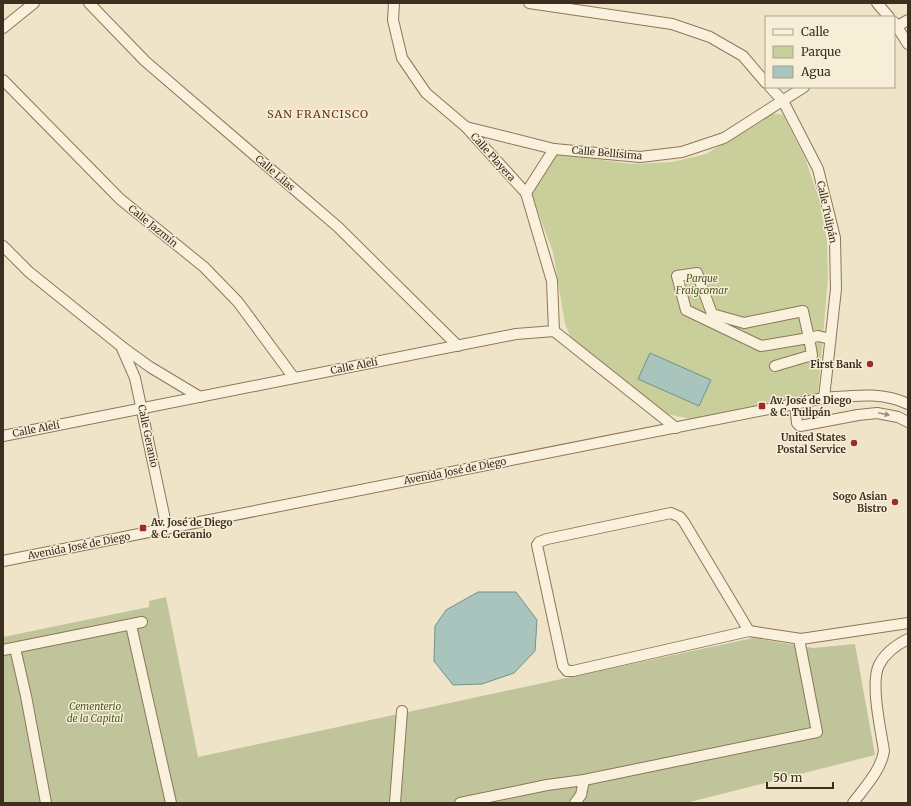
<svg xmlns="http://www.w3.org/2000/svg" width="911" height="806" viewBox="0 0 911 806" font-family="Merriweather,serif">
<rect width="100%" height="100%" fill="#f0e4c8"/>
<path fill="#c9cf9b" d="M772,114H779L783,115L805,158L819,199L827,241L828,278L818,393L691,419L666,414L655,407L572,341L565,324L553,252L532,196L534,189L553,157L558,154L632,164L672,162L706,154Z"/>
<path fill="#bfc49a" d="M166,597L198,757L753,638L813,648L855,644L875,755L686,803H3V637L149,607V601Z"/>
<g fill="#a9c4bc" stroke="#6f938a">
<path d="M650,353L711,380L699,406L638,379Z"/>
<path d="M478,592H516L537,620L535,651L514,673L482,684L453,685L434,661L435,626L446,610Z"/>
</g>
<g fill="none" stroke-linecap="round" stroke-linejoin="round">
<g stroke="#8d765c" stroke-width="12">
<g id="minor">
<path d="M89,3L145,61L338,227L458,346"/>
<path d="M394,3L393,20L402,58L426,93L466,127L526,193L552,281L554,331"/>
<path d="M529,3L672,24L710,37L743,56L766,83"/>
<path d="M877,3L889,17"/>
<path d="M894,22L908,44"/>
<path d="M3,28L34,3"/>
<path d="M894,28L908,20"/>
<path d="M3,80L120,199L204,267L238,302L294,378"/>
<path d="M770,87L783,101L818,169L835,238L836,289L824,398"/>
<path d="M466,127L554,149L640,157L682,152L724,138L804,87"/>
<path d="M526,193L554,149"/>
<path d="M3,246L29,272L121,346L135,378L167,529"/>
<path d="M121,346L150,367L200,397"/>
<path d="M775,366L812,355L809,338L761,346L686,310L677,276L697,273L712,314L744,323L803,311L809,338L818,336L830,339"/>
<path d="M795,404L797,423L800,426L858,415L877,413L898,417L908,422"/>
<path d="M3,436L516,334L554,331L676,428"/>
<path d="M3,561L824,398C852,396 881,391 908,404"/>
<path d="M131,625L171,803"/>
<path d="M749,631L684,522L680,517L671,513L547,539L539,542L537,545L563,666L567,671H573L749,631L801,639L908,623"/>
<path d="M15,648L26,696L46,803"/>
<path d="M3,650L142,622"/>
<path d="M584,780L817,732L799,639"/>
<path d="M395,803L402,711"/>
<path d="M460,803L547,785L584,780L581,795L575,803"/>
<path d="M853,803C865,787 881,770 884,751C881,731 870,683 879,665C885,653 896,645 908,639"/>
</g>
</g>
<use href="#minor" stroke="#faf1dc" stroke-width="10"/>
</g>
<defs><path id="oneway-solid" d="M-6-.8H1V-3.2L6.5 0L1 3.2V.8H-6Z"/></defs>
<use fill="#9c907e" href="#oneway-solid" transform="translate(884 414) rotate(12)"/>
<g fill="#9e2a2b" stroke="#f7eed8" stroke-width="1.5">
<circle cx="870" cy="364" r="4"/>
<rect x="758" y="402" width="8" height="8" rx="2"/>
<circle cx="854" cy="443" r="4"/>
<circle cx="895" cy="502" r="4"/>
<rect x="139" y="524" width="8" height="8" rx="2"/>
</g>
<g text-anchor="middle" dominant-baseline="central" stroke-width="3" stroke-linejoin="round" paint-order="stroke">
<g font-size="10" fill="#3d2e20" stroke="#f7eed8">
<text transform="translate(607 153) rotate(5)">Calle Bellísima</text>
<text transform="translate(493 157) rotate(48)">Calle Playera</text>
<text transform="translate(275 173) rotate(41)">Calle Lilas</text>
<text transform="translate(827 212) rotate(78)">Calle Tulipán</text>
<text transform="translate(153 226) rotate(39)">Calle Jazmín</text>
<text transform="translate(354 366) rotate(-11)">Calle Alelí</text>
<text transform="translate(36 429) rotate(-11)">Calle Alelí</text>
<text transform="translate(148 436) rotate(78)">Calle Geranio</text>
<text transform="translate(455 471) rotate(-11)">Avenida José de Diego</text>
<text transform="translate(79 546) rotate(-11)">Avenida José de Diego</text>
</g>
<g font-size="10" font-style="italic" fill="#4d5a26" stroke="#f7eed8">
<text x="702" y="278">Parque<tspan x="702" dy="12">Fraigcomar</tspan></text>
<text x="95" y="706">Cementerio<tspan x="95" dy="12">de la Capital</tspan></text>
</g>
<g font-size="10" font-weight="bold" fill="#3d2e20" stroke="#f7eed8" text-anchor="end">
<text x="862" y="364">First Bank</text>
<text x="770" y="400" text-anchor="start">Av. José de Diego<tspan x="770" dy="12">&amp; C. Tulipán</tspan></text>
<text x="846" y="437">United States<tspan x="846" dy="12">Postal Service</tspan></text>
<text x="887" y="496">Sogo Asian<tspan x="887" dy="12">Bistro</tspan></text>
<text x="151" y="522" text-anchor="start">Av. José de Diego<tspan x="151" dy="12">&amp; C. Geranio</tspan></text>
</g>
<g font-size="11" letter-spacing="1" fill="#6b2e1e" stroke="#f7eed8">
<text x="318" y="114">SAN FRANCISCO</text>
</g>
</g>
<rect width="911" height="806" fill="none" stroke="#3d2e20" stroke-width="8"/>
<rect x="765" y="16" width="130" height="72" fill="#f7eed8" stroke="#ada18e"/>
<rect x="773" y="29" width="20" height="6" fill="#faf1dc" stroke="#ada18e"/>
<text x="801" y="36" font-size="12" fill="#3d2e20">Calle</text>
<rect x="773" y="46" width="20" height="12" fill="#c9cf9b" stroke="#ada18e"/>
<text x="801" y="56" font-size="12" fill="#3d2e20">Parque</text>
<rect x="773" y="66" width="20" height="12" fill="#a9c4bc" stroke="#ada18e"/>
<text x="801" y="76" font-size="12" fill="#3d2e20">Agua</text>
<path d="M767 782v6h66v-6" fill="none" stroke="#3d2e20" stroke-width="2"/>
<text x="773" y="782" font-size="12" fill="#3d2e20" stroke="#f7eed8" stroke-width="3" paint-order="stroke">50 m</text>
</svg>
